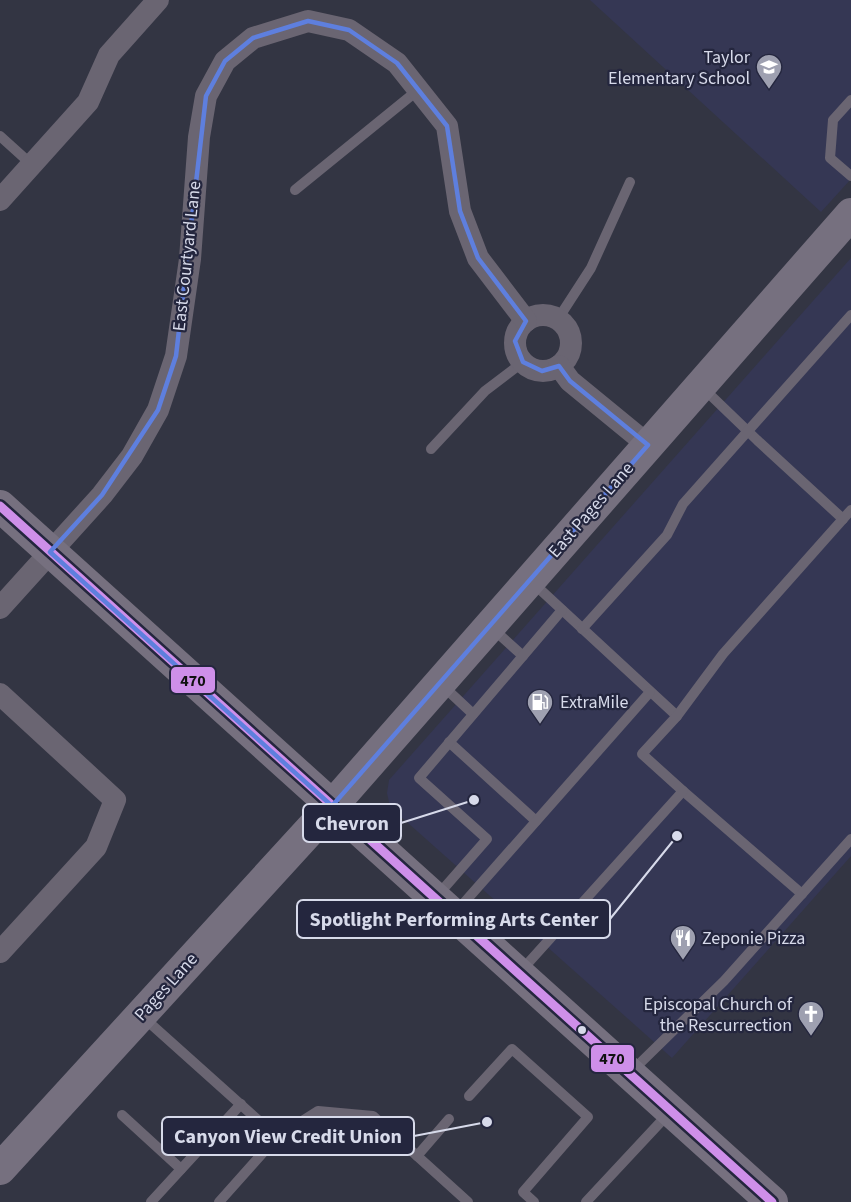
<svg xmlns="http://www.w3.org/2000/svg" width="851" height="1202" viewBox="0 0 851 1202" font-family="'Source Sans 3',sans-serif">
<rect width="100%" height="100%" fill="#333543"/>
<g fill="#353754">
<path d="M590,0H851V179L821,212Z"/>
<path d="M851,258V856L672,1058L390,807L387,793L389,780Z"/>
</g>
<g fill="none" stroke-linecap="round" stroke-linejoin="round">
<g stroke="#6a6572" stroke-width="10">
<path d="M851,100L833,120L830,158L851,176"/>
<path d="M0,136L31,164"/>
<path d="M295,190L418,90"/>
<path d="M558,319L591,268L630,182"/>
<path d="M702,387L757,440L843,519"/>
<path d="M431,449L485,391L523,362"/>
<path d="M532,582L677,716"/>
<path d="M492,628L523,656"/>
<path d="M582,629L667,535L683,504L851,315"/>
<path d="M442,685L473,714"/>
<path d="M449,742L536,821"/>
<path d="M683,791L802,894"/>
<path d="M437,896L487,839L419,778L562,610"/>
<path d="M455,913L650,692"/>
<path d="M520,972L683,791L642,754L677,716L723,654L851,510"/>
<path d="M143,1017L277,1137L219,1202"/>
<path d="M632,1071L724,981L851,839"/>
<path d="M469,1096L512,1049L588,1117L523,1192L534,1202"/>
<path d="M122,1115L181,1169"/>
<path d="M277,1137L318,1111L373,1116L468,1202"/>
<path d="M417,1156L449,1119"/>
<path d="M151,1202L241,1104"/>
<path d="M586,1202L669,1113"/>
</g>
<g stroke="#6a6572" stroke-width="22">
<path d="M0,200L88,102L109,55L158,0"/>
<circle cx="543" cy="343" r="28"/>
<path d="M559,366L570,381L648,445"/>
<path d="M0,608L102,495L132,456L158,410L176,356L190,259L199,137L206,96L225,61L253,38L308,21L349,30L397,63L447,126L460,211L478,258L526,321"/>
<path d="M0,694L115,800L96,847L0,952"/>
</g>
<g stroke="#76707f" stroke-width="32">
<path d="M0,506L772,1202"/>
<path d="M0,1169L332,806L851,214"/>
</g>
<g stroke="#24263e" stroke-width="14">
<path id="bus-1" d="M0,506L772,1202"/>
</g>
<use href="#bus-1" stroke="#ce8fe9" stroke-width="9"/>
</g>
<path fill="none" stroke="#5e7fde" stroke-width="4.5" stroke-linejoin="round" d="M308,21L349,30L397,63L447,126L460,211L478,258L526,321L515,341L523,362L542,371L559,366L570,381L648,445L332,806L50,552L102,495L158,410L176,356L206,96L225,61L253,38Z"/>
<defs>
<g id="school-pin" transform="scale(1.35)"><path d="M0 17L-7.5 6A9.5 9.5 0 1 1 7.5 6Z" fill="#9ea0b0" stroke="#24263e"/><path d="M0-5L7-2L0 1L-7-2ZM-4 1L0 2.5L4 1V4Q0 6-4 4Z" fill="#fff"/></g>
<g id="fuel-pin" transform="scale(1.35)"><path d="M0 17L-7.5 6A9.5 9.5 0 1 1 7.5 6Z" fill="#9ea0b0" stroke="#24263e"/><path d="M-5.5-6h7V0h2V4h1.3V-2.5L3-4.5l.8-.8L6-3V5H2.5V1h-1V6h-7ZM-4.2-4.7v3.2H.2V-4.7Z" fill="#fff"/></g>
<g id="restaurant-pin" transform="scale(1.35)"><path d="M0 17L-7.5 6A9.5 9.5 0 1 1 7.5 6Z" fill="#9ea0b0" stroke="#24263e"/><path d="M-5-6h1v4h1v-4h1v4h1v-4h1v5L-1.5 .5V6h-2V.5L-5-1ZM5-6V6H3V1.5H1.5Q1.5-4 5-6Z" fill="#fff"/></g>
<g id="church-pin" transform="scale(1.35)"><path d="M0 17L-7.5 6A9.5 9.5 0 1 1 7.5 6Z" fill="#9ea0b0" stroke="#24263e"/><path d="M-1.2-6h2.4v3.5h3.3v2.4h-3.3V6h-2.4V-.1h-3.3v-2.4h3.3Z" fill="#fff"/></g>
</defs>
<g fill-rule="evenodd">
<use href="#school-pin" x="769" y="67"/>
<use href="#fuel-pin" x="540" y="702"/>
<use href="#restaurant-pin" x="683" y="938"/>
<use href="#church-pin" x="811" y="1014"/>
</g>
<circle fill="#d7daea" stroke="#24263e" stroke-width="2" cx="582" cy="1030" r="5"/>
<g text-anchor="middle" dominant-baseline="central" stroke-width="4.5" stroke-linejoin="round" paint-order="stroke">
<g font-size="18" fill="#d7daea" stroke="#24263e" text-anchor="end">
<text x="750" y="57">Taylor<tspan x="750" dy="21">Elementary School</tspan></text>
<text x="560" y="702" text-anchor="start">ExtraMile</text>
<text x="702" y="938" text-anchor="start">Zeponie Pizza</text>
<text x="792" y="1004">Episcopal Church of<tspan x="792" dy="21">the Rescurrection</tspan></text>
</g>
<g font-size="18" fill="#d7daea" stroke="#24263e">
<text transform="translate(187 256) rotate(-84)">East Courtyard Lane</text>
<text transform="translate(591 510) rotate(-49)">East Pages Lane</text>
<text transform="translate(166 987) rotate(-48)">Pages Lane</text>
</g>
</g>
<path fill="none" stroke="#d7daea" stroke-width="2" d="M474 800L401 823M677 836L610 919M487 1122L414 1136"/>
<g fill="#d7daea" stroke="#24263e" stroke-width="2">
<circle cx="474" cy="800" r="6"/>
<circle cx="677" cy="836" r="6"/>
<circle cx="487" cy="1122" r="6"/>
</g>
<g fill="#24263e" stroke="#d7daea" stroke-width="2">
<rect x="303" y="804" width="98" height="38" rx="6"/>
<rect x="297" y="900" width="313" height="38" rx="6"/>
<rect x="162" y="1117" width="252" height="38" rx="6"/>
</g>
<g font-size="20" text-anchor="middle" font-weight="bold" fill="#d7daea">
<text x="352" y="830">Chevron</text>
<text x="454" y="926">Spotlight Performing Arts Center</text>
<text x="288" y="1143">Canyon View Credit Union</text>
</g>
<g stroke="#24263e" stroke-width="2">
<rect x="170" y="666" width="46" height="28" rx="6" fill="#ce8fe9"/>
<rect x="590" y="1044" width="45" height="29" rx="6" fill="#ce8fe9"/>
</g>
<g font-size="16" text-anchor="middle" font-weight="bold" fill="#111">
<text x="193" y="686">470</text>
<text x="612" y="1064">470</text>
</g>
</svg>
